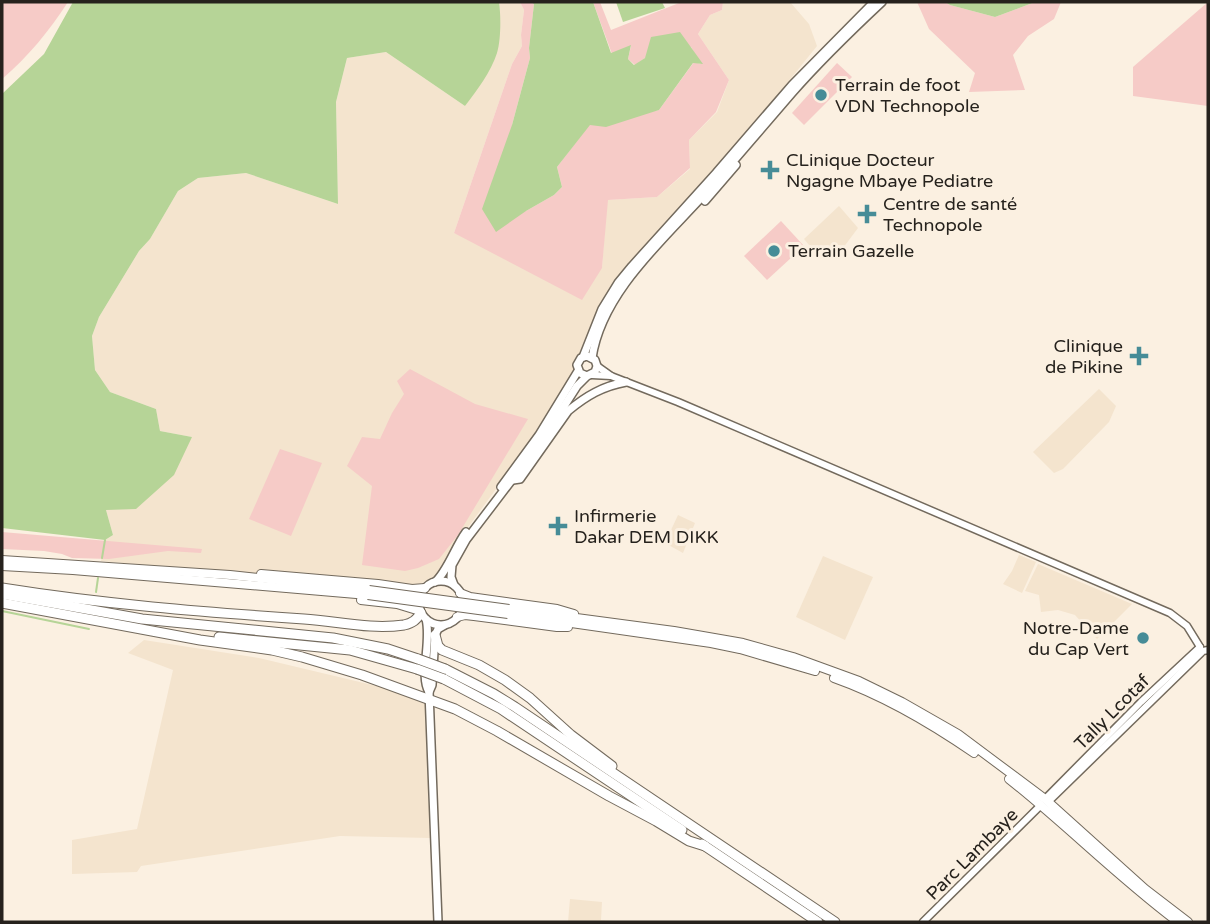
<svg xmlns="http://www.w3.org/2000/svg" width="1210" height="924" viewBox="0 0 1210 924" font-family="'Varela Round',sans-serif">
<rect width="100%" height="100%" fill="#fbf0e1"/>
<g fill="#f4e4ce">
<path d="M499,2H520L524,10L521,35L522,46L512,64L454,233L602,268L607,200L657,197L690,169L689,140L717,112L729,80L698,34L710,15L722,10L723,2H790L809,24L817,46L746,134L654,235L612,286L586,346L577,359L570,381L556,400L529,444L455,545L438,574L420,584L408,588H394L101,561L105,540L113,535L106,510L192,437L160,431L156,409L110,392L95,370L92,336L99,317L139,251L150,239L178,191L198,178L246,173L338,204L336,102L347,58L386,52L465,106L497,51L500,13Z"/>
<path d="M839,206L858,228L837,256L815,252L804,239Z"/>
<path d="M1099,389L1116,406L1109,422L1063,469L1054,473L1033,452Z"/>
<path d="M678,515L695,523L683,553L665,543Z"/>
<path d="M1019,555L1036,562L1022,593L1003,584L1012,571Z"/>
<path d="M823,556L873,577L845,640L796,617Z"/>
<path d="M1038,564L1132,604L1097,639L1075,615L1058,610L1041,612L1039,595L1025,591Z"/>
<path d="M144,640L259,658L385,688L425,702L430,838L340,836L141,866L137,872L72,874V840L137,829L173,670L128,653Z"/>
<path d="M570,899L602,902L601,920L625,922H568Z"/>
</g>
<g fill="#f6cbc7">
<path d="M2,2H68C49,31 28,57 2,79Z"/>
<path d="M520,2H531L534,4L529,48L530,58L512,125L526,211L554,195L562,187L557,167L590,124L659,110L694,62L701,64L691,47L645,58L635,65L628,59L631,46L612,54L593,2H600L611,30L679,3V2H723L722,10L710,15L698,34L729,80L716,112L689,140L690,168L657,197L608,200L602,268L582,300L454,233L512,64L522,46L521,35L524,10Z"/>
<path d="M917,2H945L950,5L995,17L1035,2H1061L1054,19L1028,36L1013,55L1025,90L969,92L975,73L929,29Z"/>
<path d="M1208,2V106L1133,96V67Z"/>
<path d="M837,63L852,77L804,125L792,113Z"/>
<path d="M781,221L804,246L767,280L744,256Z"/>
<path d="M410,369L475,404L528,419L458,535L439,559L418,568L405,571L362,565L372,486L347,466L362,437L380,439L392,413L404,394L397,381Z"/>
<path d="M280,449L322,463L291,536L249,519Z"/>
<path d="M2,532L202,549L201,553L168,551L109,559L72,558L62,554L44,551L2,549Z"/>
</g>
<g fill="#b6d497">
<path d="M73,2H499C501,15 501,40 497,53C491,72 477,90 465,106L386,52L347,58L336,102L338,204L246,173L198,178L178,191L150,239L139,251L99,317L92,336L95,370L110,392L156,409L160,431L192,437L174,475L136,509L106,510L113,535L105,540L2,528V94L44,54Z"/>
<path d="M531,2H593L611,53L631,45L628,59L634,65L645,58L651,37L680,32L703,64L693,63L659,110L606,127L590,125L557,167L562,187L554,195L526,211L496,232L482,209L512,125L530,58L529,48L534,4Z"/>
<path d="M616,2H662L665,8L623,22Z"/>
<path d="M945,2H1035L995,17L950,5Z"/>
</g>
<g fill="none" stroke-linecap="round" stroke-linejoin="round">
<g stroke="#b6d497" stroke-width="2">
<path d="M102,558L105,540"/>
<path d="M96,592L98,578"/>
<path d="M2,611L89,629"/>
</g>
<g stroke="#736a5d" stroke-width="9">
<g id="tertiary">
<path d="M597,366L611,376L678,402L1170,613L1187,626L1200,647"/>
<path d="M592,375L611,376"/>
<path d="M1045,799L1141,702L1200,647"/>
<path d="M1048,802L1203,651L1208,650"/>
<path d="M923,922L1041,805"/>
</g>
</g>
<g stroke="#736a5d" stroke-width="10">
<g id="secondary">
<path d="M705,201L736,165"/>
<path d="M583,357L602,309L618,283L632,266L716,173L792,85L874,2"/>
<path d="M592,358C602,290 668,236 712,186C739,155 765,124 792,93C820,61 851,31 882,2"/>
<path d="M513,480L520,479L568,411C586,396 603,386 626,382"/>
<path d="M501,487L539,435L578,371"/>
<circle cx="441" cy="603" r="22"/>
<path d="M435,582C447,572 455,547 466,532"/>
<path d="M454,585L451,577L452,565L466,540L543,439L577,386L587,376L595,372L597,366L595,360L587,356L581,358L577,365L580,373L587,376"/>
<path d="M426,619C432,641 419,675 429,692L438,922"/>
<path d="M429,692L432,685L435,635L438,629L445,625"/>
</g>
</g>
<g stroke="#736a5d" stroke-width="10">
<g id="trunk">
<path d="M2,560L230,575L369,590"/>
<path d="M2,566L73,570L368,595"/>
<path d="M261,574L378,584L412,589L425,588"/>
<path d="M460,593L470,597L557,609L574,614"/>
<path d="M361,600L397,604L420,611"/>
<path d="M509,609L674,631L743,643L793,657L859,681L902,702L958,734L1045,799L1145,889L1188,922"/>
<path d="M508,614L711,643L740,649L815,671"/>
<path d="M457,617L465,615L474,616L557,627H568"/>
<path d="M834,678C882,695 932,724 974,753"/>
<path d="M1009,779C1067,825 1119,878 1178,922"/>
</g>
</g>
<g stroke="#736a5d" stroke-width="11">
<g id="motorway">
<path d="M2,588C102,604 202,612 304,619C337,621 370,630 404,625C413,623 416,620 421,613"/>
<path d="M2,594L142,619L333,638L388,649L418,659"/>
<path d="M2,603L200,640L272,650L302,657L362,675L455,709L497,731L609,796L656,821L689,841L705,846"/>
<path d="M435,635L438,646L442,650L479,665L505,680L530,698L571,735L612,766"/>
<path d="M219,637L350,650L417,669"/>
<path d="M445,669L494,694L515,707L835,922"/>
<path d="M444,679L501,709L682,830"/>
<path d="M702,844L818,922"/>
</g>
</g>
<use href="#tertiary" stroke="#fff" stroke-width="6"/>
<use href="#secondary" stroke="#fff" stroke-width="7"/>
<use href="#trunk" stroke="#fff" stroke-width="8"/>
<use href="#motorway" stroke="#fff" stroke-width="9"/>
<g stroke="#736a5d" stroke-width="10" stroke-linecap="butt">
<g id="trunk-bridge">
<path d="M369,590L509,609"/>
<path d="M368,595L508,614"/>
</g>
</g>
<g stroke="#736a5d" stroke-width="11" stroke-linecap="butt">
<g id="motorway-bridge">
<path d="M418,659L445,669"/>
<path d="M417,669L444,679"/>
</g>
</g>
<use href="#trunk-bridge" stroke="#fff" stroke-width="8"/>
<use href="#motorway-bridge" stroke="#fff" stroke-width="9"/>
</g>
<g fill="#468c97" stroke="#fbf0e1" stroke-width="2.5">
<circle cx="821" cy="95" r="7"/>
<path d="M766.5 159.5h7v7h7v7h-7v7h-7v-7h-7v-7h7z"/>
<path d="M863.5 203.5h7v7h7v7h-7v7h-7v-7h-7v-7h7z"/>
<circle cx="774" cy="251" r="7"/>
<path d="M1135.5 345.5h7v7h7v7h-7v7h-7v-7h-7v-7h7z"/>
<path d="M554.5 515.5h7v7h7v7h-7v7h-7v-7h-7v-7h7z"/>
<circle cx="1143" cy="638" r="7"/>
</g>
<g text-anchor="middle" dominant-baseline="central" stroke-width="6" stroke-linejoin="round" paint-order="stroke">
<g font-size="18" fill="#26221d" stroke="#fbf0e1" text-anchor="start">
<text x="835" y="85">Terrain de foot<tspan x="835" dy="21">VDN Technopole</tspan></text>
<text x="786" y="160">CLinique Docteur<tspan x="786" dy="21">Ngagne Mbaye Pediatre</tspan></text>
<text x="883" y="204">Centre de santé<tspan x="883" dy="21">Technopole</tspan></text>
<text x="788" y="251">Terrain Gazelle</text>
<text x="1123" y="346" text-anchor="end">Clinique<tspan x="1123" dy="21">de Pikine</tspan></text>
<text x="574" y="516">Infirmerie<tspan x="574" dy="21">Dakar DEM DIKK</tspan></text>
<text x="1129" y="628" text-anchor="end">Notre-Dame<tspan x="1129" dy="21">du Cap Vert</tspan></text>
</g>
<g font-size="18" fill="#26221d" stroke="#fbf0e1">
<text transform="translate(1112 712) rotate(-45)">Tally Lcotaf</text>
<text transform="translate(972 854) rotate(-45)">Parc Lambaye</text>
</g>
</g>
<rect width="1210" height="924" fill="none" stroke="#26221d" stroke-width="7"/>
</svg>
